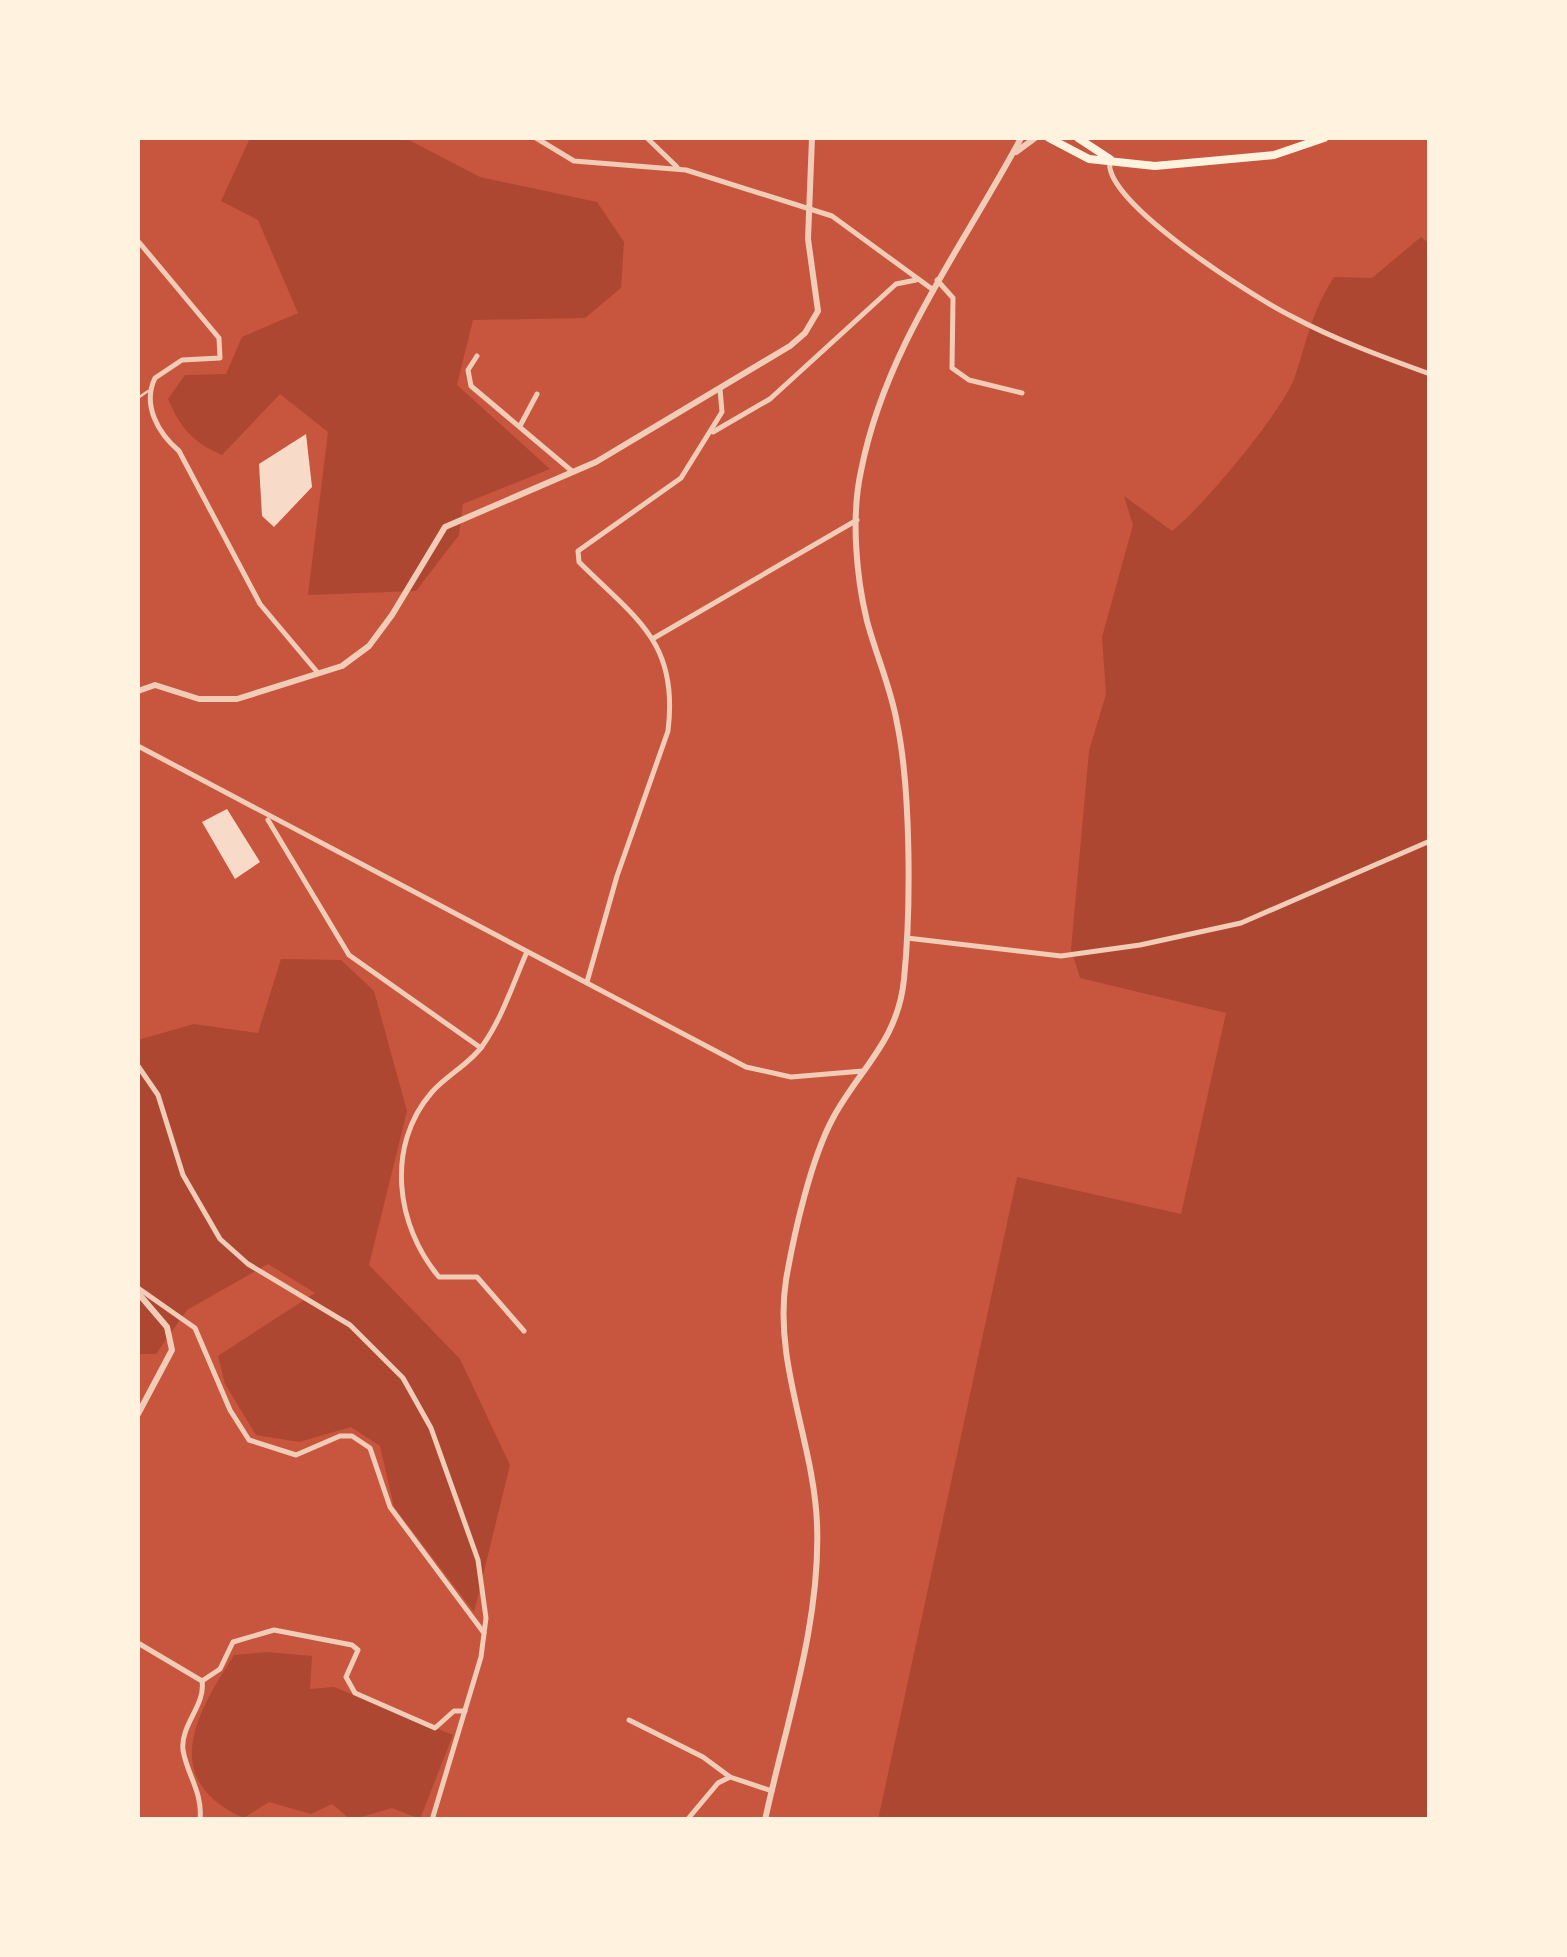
<svg xmlns="http://www.w3.org/2000/svg" width="1567" height="1957" viewBox="0 0 1567 1957" font-family="Poppins,sans-serif">
<rect width="100%" height="100%" fill="#c8553d"/>
<g fill="#ae4732">
<path d="M250,138H405L480,177L597,202L624,242L621,288L585,318L473,320L457,385L550,469L463,504L459,535L416,591L308,595L328,432L280,394L222,455C192,442 180,427 168,399L185,375L226,374L242,337L298,313L258,220L221,201Z"/>
<path d="M1421,237L1430,244L1429,1819L878,1820L1017,1177L1181,1214L1226,1013L1080,978L1071,949L1089,751L1106,694L1102,637L1133,525L1124,496L1172,531C1202,508 1281,413 1294,379C1308,339 1310,315 1334,277L1372,278Z"/>
<path d="M281,959L341,960L374,991L407,1111L369,1265L460,1359L510,1465L474,1612L394,1507L380,1446L351,1427L299,1442L256,1435L225,1384L218,1356L315,1293L268,1264L187,1310L156,1354H138V1040L194,1024L258,1033Z"/>
<path d="M267,1652L312,1656L310,1689L334,1687L453,1735L420,1819L392,1808L351,1820L332,1804L311,1814L269,1802L244,1818C158,1780 196,1714 234,1655Z"/>
</g>
<g fill="#f7dbc8">
<path d="M306,434L312,487L274,527L262,516L259,464Z"/>
<path d="M227,809L260,862L235,879L202,822Z"/>
</g>
<g fill="none" stroke-linecap="round" stroke-linejoin="round">
<path stroke="#f1ccb7" stroke-width="2.5" d="M138,398L148,391"/>
<g stroke="#f1ccb7" stroke-width="5">
<path d="M536,138L574,161L686,170L832,216L932,289"/>
<path d="M647,138L677,167"/>
<path d="M1110,161C1101,201 1256,299 1293,317C1336,340 1383,357 1430,374"/>
<path d="M138,241L219,338L220,358L182,360L155,378C142,405 158,433 179,451L260,604L318,673"/>
<path d="M937,280L953,298L952,368L969,380L1022,393"/>
<path d="M477,356L468,370L471,386L573,472"/>
<path d="M520,426L537,394"/>
<path d="M713,432L770,399L896,284L916,280"/>
<path d="M654,638L857,520"/>
<path d="M138,746L746,1067L791,1077L863,1071"/>
<path d="M268,820L349,955L481,1048"/>
<path d="M907,938L1061,956L1140,945L1241,923L1430,841"/>
<path d="M587,982L617,876L668,731C679,642 636,619 579,562L578,551L681,478L722,412L720,389"/>
<path d="M138,1066L158,1095L183,1175L220,1239L248,1264L350,1325L403,1378L431,1428L478,1560L486,1618L481,1657L432,1820"/>
<path d="M138,1288L195,1328L230,1410L249,1440L296,1455L340,1436H352L370,1448L390,1507L484,1633"/>
<path d="M524,1331L477,1277H439C396,1226 385,1146 432,1092C447,1075 471,1063 483,1045C502,1018 513,984 526,954"/>
<path d="M138,1643L202,1681C206,1705 180,1725 183,1750C187,1775 203,1792 200,1820"/>
<path d="M202,1681L220,1669L233,1642L274,1630L352,1645L358,1650L346,1677L355,1693L435,1728L454,1711H465"/>
<path d="M629,1720L703,1757L730,1777"/>
<path d="M687,1820L718,1783L730,1777L772,1791"/>
</g>
<g stroke="#f1ccb7" stroke-width="6">
<path d="M1016,152L1035,138"/>
<path d="M138,691L155,685L199,699H237L342,666L369,646L392,615L445,527L596,462L790,346L805,333L818,311L808,239L812,138"/>
<path d="M138,1293L167,1327L172,1350L138,1414"/>
<path d="M765,1820C786,1723 821,1623 817,1524C814,1442 773,1363 786,1280C794,1233 811,1159 833,1118C860,1068 898,1041 904,979C911,910 911,790 897,723C891,688 876,655 867,621C856,576 851,516 861,471C885,347 963,247 1021,138"/>
</g>
<g stroke="#fff3e0" stroke-width="8">
<path d="M1049,138L1089,159L1155,166L1274,155L1324,138"/>
<path d="M1078,138L1110,159"/>
</g>
</g>
<rect width="1567" height="1957" fill="none" stroke="#fff3e0" stroke-width="280"/>
</svg>
